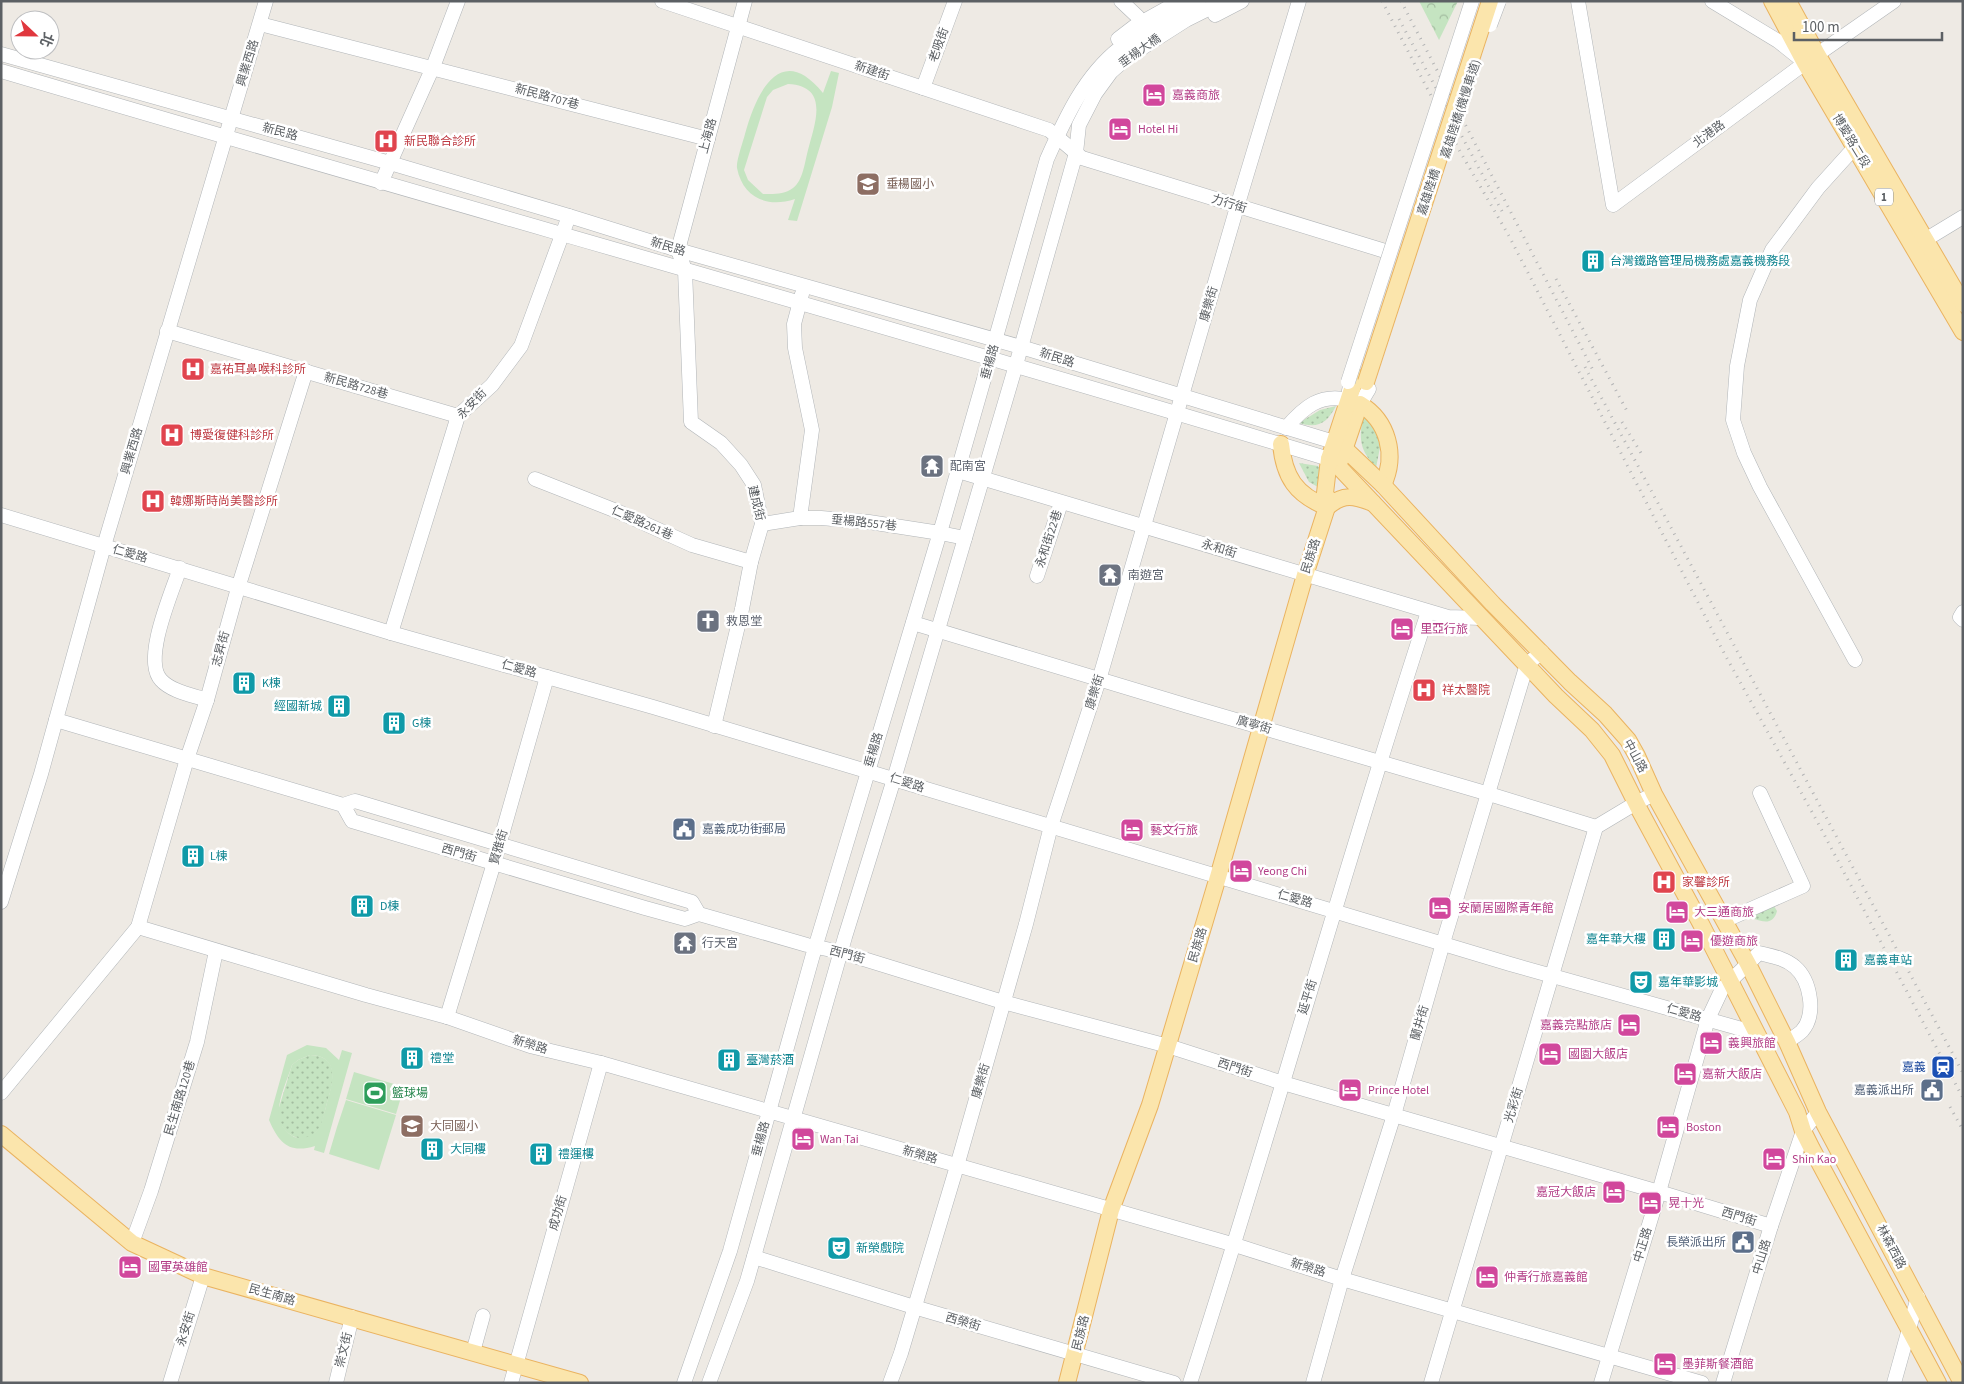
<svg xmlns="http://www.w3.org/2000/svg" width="1964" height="1384" viewBox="0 0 1964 1384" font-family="'Source Sans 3','Noto Sans TC',sans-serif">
<defs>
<pattern id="grass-dots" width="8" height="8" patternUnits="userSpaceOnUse" patternTransform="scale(1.25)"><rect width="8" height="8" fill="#c5e4c1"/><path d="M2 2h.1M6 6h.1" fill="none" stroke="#a3bca0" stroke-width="1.8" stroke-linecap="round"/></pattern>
<pattern id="park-crowns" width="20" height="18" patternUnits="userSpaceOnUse" patternTransform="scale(1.25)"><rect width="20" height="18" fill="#c5e4c1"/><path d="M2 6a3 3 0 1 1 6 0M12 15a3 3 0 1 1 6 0" fill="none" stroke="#a3bca0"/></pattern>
</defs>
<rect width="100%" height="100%" fill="#eeeae4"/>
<g fill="url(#grass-dots)">
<path d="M1336,406C1327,423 1318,429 1299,423L1320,410Z"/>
<path d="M1363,416L1376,424L1381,442L1376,468C1359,449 1359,439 1363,416Z"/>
<path d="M1299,463L1318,466L1322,473L1318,487L1309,482Z"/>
<path d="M1774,906L1777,911C1773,927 1760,921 1749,917Z"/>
<path d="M310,1055C343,1056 332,1087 326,1107C324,1114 323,1123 319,1129C304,1149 281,1134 277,1114L292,1065L298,1060Z"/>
</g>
<path fill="url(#park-crowns)" d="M1419,1H1458L1439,40Z"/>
<g fill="#c5e4c1" fill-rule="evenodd">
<path d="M831,71L839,73L832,107L797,221L788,220L795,199C767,208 743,198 737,168C736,161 743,142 745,134C756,94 780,40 823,93ZM788,84C830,86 815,123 808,150C805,161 803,181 793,188C784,195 773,194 763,194L748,180L744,170L767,97L773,90Z"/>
<path d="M307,1045L326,1048L339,1060L342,1050L352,1053L324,1153L314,1150L315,1146C289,1154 279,1143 269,1120L287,1055ZM310,1055C343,1056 331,1088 326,1107C323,1116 322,1126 316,1132C309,1138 302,1139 294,1137C266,1120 284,1091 292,1065L298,1060Z"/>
<path d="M354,1072L404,1087L396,1114L346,1099Z"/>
<path d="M346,1100L396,1115L379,1170L329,1154L337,1127L382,1141L337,1127Z"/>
</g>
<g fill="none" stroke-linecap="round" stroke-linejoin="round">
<g stroke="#b1b5b8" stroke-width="15">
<g id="minor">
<path d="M662,1L1049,130L1082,158L1385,251"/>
<path d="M1121,1L1138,17"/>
<path d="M1578,1L1613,205L1805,63L1894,1"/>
<path d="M1712,1L1778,41L1803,61"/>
<path d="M1215,15L1242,1"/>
<path d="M260,24L708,139"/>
<path d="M1118,39L1135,26L1180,1"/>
<path d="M1,54L390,163L569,216L678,250L1021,347L1334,442L1343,448"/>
<path d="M1,71C443,202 888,325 1329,459"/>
<path d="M923,88L955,1"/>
<path d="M1855,147L1818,188L1772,250L1750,300L1737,366L1733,420L1744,453L1760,487L1855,660"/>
<path d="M381,183L433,67L458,1"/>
<path d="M1925,240L1963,217"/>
<path d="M167,331L458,416"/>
<path d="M1360,404L1369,389"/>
<path d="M1286,428C1304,407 1320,393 1349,400V390"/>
<path d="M958,471L1448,617L1481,618"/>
<path d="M535,479L619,512L692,545L751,562"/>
<path d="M1,515L391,633L653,707L1510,964L1756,1033"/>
<path d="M800,518L812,430L795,348L794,324L802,294"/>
<path d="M762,524L800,518H821L869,522L940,533L965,538"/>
<path d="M180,568C172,592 142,660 161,680C172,692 193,695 207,700"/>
<path d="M1037,576L1061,503"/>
<path d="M1963,612L1960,617L1963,620"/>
<path d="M913,623L1188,706L1489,794L1596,827"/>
<path d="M391,633L458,416L492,385L521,346L569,216"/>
<path d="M56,720L343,805L355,801L692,902L699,914"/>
<path d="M714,726L742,609L751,562L762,524L754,485L741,465L721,443L691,422L685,270L678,250L745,1"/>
<path d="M343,805L352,821L645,908L685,919L699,914L807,945L841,952L1003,1002L1168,1046L1283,1083L1659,1192L1771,1226"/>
<path d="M1596,827L1636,803L1654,794"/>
<path d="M1,902L41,774L104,546L266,1"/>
<path d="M1724,921L1803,886L1760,793"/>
<path d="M138,927L366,995L447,1017L530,1046L601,1063L1235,1245L1342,1279L1702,1383"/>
<path d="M447,1017L494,863L547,677"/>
<path d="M1,1093L138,927L187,759L207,700L238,588L306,371"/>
<path d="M132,1243L151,1191L197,1042L216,951"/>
<path d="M754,1257L914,1307L1174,1383"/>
<path d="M473,1352L483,1316"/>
<path d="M170,1383L203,1276"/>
<path d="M336,1383L352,1317"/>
<path d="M511,1383L601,1063"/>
<path d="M684,1383L730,1251L812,958L944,519L1047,159C1065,119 1084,76 1120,48C1143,29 1173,16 1199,1"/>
<path d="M709,1383L747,1281L845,937L894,779L1016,365L1076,153L1079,125L1095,94L1111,72L1128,57L1186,20L1224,1"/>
<path d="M890,1383L901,1353L957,1166L1026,924L1051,826L1099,680L1237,207L1299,1"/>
<path d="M1190,1383C1273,1127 1344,867 1428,612"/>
<path d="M1313,1383L1342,1279L1394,1115L1443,943L1527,664L1542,652"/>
<path d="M1431,1383L1596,827"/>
<path d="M1601,1383L1659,1192L1708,1019L1722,989L1759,953C1771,956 1785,958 1795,967C1810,980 1817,1014 1802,1031C1798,1035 1792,1038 1787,1042"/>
<path d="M1723,1383L1771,1226L1803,1131L1818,1112"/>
<path d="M1894,1383L1918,1297"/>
</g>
</g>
<g stroke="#eab360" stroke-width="18">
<g id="major">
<path d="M1772,1L1805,63L1963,332"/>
<path d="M1788,1L1817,54L1963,304"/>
<path d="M1360,404C1388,421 1397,455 1383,485"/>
<path d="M1281,444C1284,477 1296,495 1327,507"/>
<path d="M1344,448L1383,485L1493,604L1570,682L1605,714L1628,740L1637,756L1654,794L1748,964L1787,1042L1818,1112L1962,1383"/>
<path d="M1329,459L1339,467L1556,696L1592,730L1612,755L1640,811L1701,924L1797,1112L1803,1131L1812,1149L1938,1383"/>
<path d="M1341,459L1359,406"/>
<path d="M1329,499L1327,507C1344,493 1354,496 1373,503"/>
<path d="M1,1134L132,1243L203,1276L580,1383"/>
<path d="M1067,1383L1111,1210L1150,1105L1218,877L1305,575L1327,507L1325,493L1329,459L1356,377"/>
</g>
</g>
<use href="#minor" stroke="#fff" stroke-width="14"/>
<use href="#major" stroke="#fbe5ac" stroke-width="16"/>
<g stroke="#b2b3b4" stroke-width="3" stroke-dasharray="1 6" stroke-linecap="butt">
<path d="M1382,1L1458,148L1509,236L1724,653L1818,823L1963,1098"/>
<path d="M1401,1L1594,372"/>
<path d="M1399,19L1504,215"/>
<path d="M1556,279L1627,411"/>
<path d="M1585,367L1963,1073"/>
<path d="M1622,422L1641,453"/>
<path d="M1950,1107L1963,1130"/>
</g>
<g stroke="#b1b5b8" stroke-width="15" stroke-linecap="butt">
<g id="minor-bridge">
<path d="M1490,25L1499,1"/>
<path d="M1348,382L1472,1"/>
</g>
</g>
<g stroke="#eab360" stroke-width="18" stroke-linecap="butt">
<path id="major-bridge" d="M1366,382L1490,1"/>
</g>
<use href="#minor-bridge" stroke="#fff" stroke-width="14"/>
<use href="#major-bridge" stroke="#fbe5ac" stroke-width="16"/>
</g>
<defs>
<g id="hotel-square" transform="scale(1.25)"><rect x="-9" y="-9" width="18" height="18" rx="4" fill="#d1479c" stroke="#fff"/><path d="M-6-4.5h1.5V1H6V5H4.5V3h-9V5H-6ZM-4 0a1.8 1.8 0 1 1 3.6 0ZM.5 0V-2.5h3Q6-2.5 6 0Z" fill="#fff"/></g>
<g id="hospital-square" transform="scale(1.25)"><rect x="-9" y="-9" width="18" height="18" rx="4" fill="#e0444e" stroke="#fff"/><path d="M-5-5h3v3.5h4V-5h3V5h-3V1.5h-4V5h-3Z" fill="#fff"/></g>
<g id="school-square" transform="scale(1.25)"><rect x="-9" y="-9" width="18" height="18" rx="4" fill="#8d6e63" stroke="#fff"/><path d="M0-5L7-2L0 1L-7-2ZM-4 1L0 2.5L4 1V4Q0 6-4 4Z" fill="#fff"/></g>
<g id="building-square" transform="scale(1.25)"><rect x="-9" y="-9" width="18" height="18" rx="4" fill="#0f9aa8" stroke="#fff"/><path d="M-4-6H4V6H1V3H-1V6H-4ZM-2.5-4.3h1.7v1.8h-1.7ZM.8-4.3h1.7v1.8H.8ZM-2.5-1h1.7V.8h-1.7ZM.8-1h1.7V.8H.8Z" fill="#fff"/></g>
<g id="temple-square" transform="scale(1.25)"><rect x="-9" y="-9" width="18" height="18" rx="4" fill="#6b7280" stroke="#fff"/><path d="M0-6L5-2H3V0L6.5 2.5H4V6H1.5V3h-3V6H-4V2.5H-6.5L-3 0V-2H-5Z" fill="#fff"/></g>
<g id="church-square" transform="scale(1.25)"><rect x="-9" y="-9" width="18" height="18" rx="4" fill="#6b7280" stroke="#fff"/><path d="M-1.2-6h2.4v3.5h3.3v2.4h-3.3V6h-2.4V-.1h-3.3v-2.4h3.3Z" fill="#fff"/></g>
<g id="civic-square" transform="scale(1.25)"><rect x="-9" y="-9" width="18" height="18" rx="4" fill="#5c6f8a" stroke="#fff"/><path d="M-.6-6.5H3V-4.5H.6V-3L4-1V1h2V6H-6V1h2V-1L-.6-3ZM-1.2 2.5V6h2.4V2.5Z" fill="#fff"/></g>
<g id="theatre-square" transform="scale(1.25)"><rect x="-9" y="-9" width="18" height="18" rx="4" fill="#0f9aa8" stroke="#fff"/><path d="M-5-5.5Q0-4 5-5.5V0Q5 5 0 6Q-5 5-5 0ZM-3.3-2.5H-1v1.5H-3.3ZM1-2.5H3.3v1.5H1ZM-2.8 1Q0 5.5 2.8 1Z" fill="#fff"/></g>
<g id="station-square" transform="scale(1.25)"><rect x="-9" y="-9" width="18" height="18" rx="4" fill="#1a4fb4" stroke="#fff"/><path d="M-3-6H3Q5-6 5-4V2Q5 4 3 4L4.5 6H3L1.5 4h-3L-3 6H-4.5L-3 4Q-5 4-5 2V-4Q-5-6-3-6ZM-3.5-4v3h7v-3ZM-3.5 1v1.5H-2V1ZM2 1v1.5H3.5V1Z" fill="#fff"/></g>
<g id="stadium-square" transform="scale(1.25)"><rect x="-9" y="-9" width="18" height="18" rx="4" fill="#2e9e5b" stroke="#fff"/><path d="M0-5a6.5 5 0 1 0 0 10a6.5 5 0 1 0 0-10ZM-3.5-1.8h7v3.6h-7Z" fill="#fff"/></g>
</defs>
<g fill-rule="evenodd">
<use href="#hotel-square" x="1154" y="95"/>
<use href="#hotel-square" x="1120" y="129"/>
<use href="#hospital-square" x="386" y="141"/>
<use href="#school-square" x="868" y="184"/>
<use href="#building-square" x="1593" y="261"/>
<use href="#hospital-square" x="193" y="369"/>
<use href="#hospital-square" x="172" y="435"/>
<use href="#temple-square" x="932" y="466"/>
<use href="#hospital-square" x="153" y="501"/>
<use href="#temple-square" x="1110" y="575"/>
<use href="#church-square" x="708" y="621"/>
<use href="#hotel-square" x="1402" y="629"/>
<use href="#building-square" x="244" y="683"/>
<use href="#hospital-square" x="1424" y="690"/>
<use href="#building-square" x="339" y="706"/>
<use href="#building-square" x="394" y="723"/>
<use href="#civic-square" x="684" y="829"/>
<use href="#hotel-square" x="1132" y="830"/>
<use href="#building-square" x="193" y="856"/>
<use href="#hotel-square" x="1241" y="871"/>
<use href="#hospital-square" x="1664" y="882"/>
<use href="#building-square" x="362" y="906"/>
<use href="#hotel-square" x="1440" y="908"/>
<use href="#hotel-square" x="1677" y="912"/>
<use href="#building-square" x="1664" y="939"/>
<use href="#hotel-square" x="1692" y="941"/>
<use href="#temple-square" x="685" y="943"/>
<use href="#building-square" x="1846" y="960"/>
<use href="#theatre-square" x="1641" y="982"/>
<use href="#hotel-square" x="1629" y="1025"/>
<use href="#hotel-square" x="1711" y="1043"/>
<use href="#hotel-square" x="1550" y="1054"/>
<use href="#building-square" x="412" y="1058"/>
<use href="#building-square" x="729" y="1060"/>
<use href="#station-square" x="1943" y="1067"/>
<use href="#hotel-square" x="1685" y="1074"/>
<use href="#hotel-square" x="1350" y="1090"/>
<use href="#civic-square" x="1932" y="1090"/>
<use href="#stadium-square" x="375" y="1093"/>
<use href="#school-square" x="412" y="1126"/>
<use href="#hotel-square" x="1668" y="1127"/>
<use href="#hotel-square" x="803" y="1139"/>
<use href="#building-square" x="432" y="1149"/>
<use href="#building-square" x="541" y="1154"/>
<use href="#hotel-square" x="1774" y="1159"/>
<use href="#hotel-square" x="1614" y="1192"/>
<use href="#hotel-square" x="1650" y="1203"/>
<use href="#civic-square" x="1743" y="1242"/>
<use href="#theatre-square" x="839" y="1248"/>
<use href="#hotel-square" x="130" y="1267"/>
<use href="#hotel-square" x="1487" y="1277"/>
<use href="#hotel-square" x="1665" y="1364"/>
</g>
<g text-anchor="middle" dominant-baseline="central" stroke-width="5" stroke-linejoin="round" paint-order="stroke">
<rect fill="#fff" stroke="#8d9092" stroke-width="1" x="1875" y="188.5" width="18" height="17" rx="4"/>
<g font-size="11" font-weight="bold" fill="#5c6064">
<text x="1884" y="197">1</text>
</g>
<g font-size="12" fill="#5c6064" stroke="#fff">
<text transform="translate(939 45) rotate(-70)">老吸街</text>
<text transform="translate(1140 51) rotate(-35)">垂楊大橋</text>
<text transform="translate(248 63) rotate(-73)">興業西路</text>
<text transform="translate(872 71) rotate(18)">新建街</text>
<text transform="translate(547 97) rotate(15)">新民路707巷</text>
<text transform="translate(1461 109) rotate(-72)">嘉雄陸橋(機慢車道)</text>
<text transform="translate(280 132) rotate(15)">新民路</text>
<text transform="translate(1709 134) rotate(-36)">北港路</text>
<text transform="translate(708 136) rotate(-75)">上海路</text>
<text transform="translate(1851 141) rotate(59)">博愛路二段</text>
<text transform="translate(1429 192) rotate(-72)">嘉雄陸橋</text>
<text transform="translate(1229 204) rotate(17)">力行街</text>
<text transform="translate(668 247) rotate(17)">新民路</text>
<text transform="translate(1209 304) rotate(-74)">康樂街</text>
<text transform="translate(1057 358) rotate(18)">新民路</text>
<text transform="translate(990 362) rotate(-74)">垂楊路</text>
<text transform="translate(356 386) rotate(16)">新民路728巷</text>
<text transform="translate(472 404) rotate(-46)">永安街</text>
<text transform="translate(132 451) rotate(-74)">興業西路</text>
<text transform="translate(756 503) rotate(76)">建成街</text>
<text transform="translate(642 523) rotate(24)">仁愛路261巷</text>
<text transform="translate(864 523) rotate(6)">垂楊路557巷</text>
<text transform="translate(1049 539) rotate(-72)">永和街22巷</text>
<text transform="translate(1219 549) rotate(17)">永和街</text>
<text transform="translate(130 554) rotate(16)">仁愛路</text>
<text transform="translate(1311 556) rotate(-72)">民族路</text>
<text transform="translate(221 649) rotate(-75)">志昇街</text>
<text transform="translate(519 669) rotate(16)">仁愛路</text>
<text transform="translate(1095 692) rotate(-73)">康樂街</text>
<text transform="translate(1254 725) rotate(16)">廣寧街</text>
<text transform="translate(874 750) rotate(-73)">垂楊路</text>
<text transform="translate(1635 756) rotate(61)">中山路</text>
<text transform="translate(907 783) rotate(18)">仁愛路</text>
<text transform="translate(499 847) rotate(-74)">賢雅街</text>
<text transform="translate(459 853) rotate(16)">西門街</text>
<text transform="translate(1295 899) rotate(16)">仁愛路</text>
<text transform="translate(1198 945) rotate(-73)">民族路</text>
<text transform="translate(847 955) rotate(15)">西門街</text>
<text transform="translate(1308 997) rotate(-73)">延平街</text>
<text transform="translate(1684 1013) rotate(16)">仁愛路</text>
<text transform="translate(1420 1023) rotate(-74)">蘭井街</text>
<text transform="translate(530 1045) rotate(17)">新榮路</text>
<text transform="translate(1235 1068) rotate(18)">西門街</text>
<text transform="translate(981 1081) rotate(-74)">康樂街</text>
<text transform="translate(180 1098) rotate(-73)">民生南路120巷</text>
<text transform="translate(1514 1105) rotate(-73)">光彩街</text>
<text transform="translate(761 1139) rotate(-75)">垂楊路</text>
<text transform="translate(920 1155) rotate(16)">新榮路</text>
<text transform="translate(558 1213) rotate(-74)">成功街</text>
<text transform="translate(1739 1217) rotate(17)">西門街</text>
<text transform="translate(1643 1245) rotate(-73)">中正路</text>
<text transform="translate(1891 1247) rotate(62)">林森西路</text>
<text transform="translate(1762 1257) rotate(-73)">中山路</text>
<text transform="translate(1308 1268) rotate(17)">新榮路</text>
<text transform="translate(272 1295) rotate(16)">民生南路</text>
<text transform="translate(963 1322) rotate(16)">西榮街</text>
<text transform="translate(186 1329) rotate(-73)">永安街</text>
<text transform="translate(1081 1333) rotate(-76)">民族路</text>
<text transform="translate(344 1350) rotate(-76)">崇文街</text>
</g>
<g font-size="12" fill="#b23c85" stroke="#fff" text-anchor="start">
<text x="1172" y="95">嘉義商旅</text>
<text x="1138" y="129">Hotel Hi</text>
<text x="1420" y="629">里亞行旅</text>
<text x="1150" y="830">藝文行旅</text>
<text x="1258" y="871">Yeong Chi</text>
<text x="1458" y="908">安蘭居國際青年館</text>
<text x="1694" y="912">大三通商旅</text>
<text x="1710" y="941">優遊商旅</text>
<text x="1612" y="1025" text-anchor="end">嘉義亮點旅店</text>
<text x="1728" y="1043">義興旅館</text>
<text x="1568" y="1054">國園大飯店</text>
<text x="1702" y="1074">嘉新大飯店</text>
<text x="1368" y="1090">Prince Hotel</text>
<text x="1686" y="1127">Boston</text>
<text x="820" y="1139">Wan Tai</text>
<text x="1792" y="1159">Shin Kao</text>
<text x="1596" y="1192" text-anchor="end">嘉冠大飯店</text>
<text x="1668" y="1203">晃十光</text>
<text x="148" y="1267">國軍英雄館</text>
<text x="1504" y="1277">仲青行旅嘉義館</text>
<text x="1682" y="1364">墨菲斯餐酒館</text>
</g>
<g font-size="12" fill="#be3a42" stroke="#fff" text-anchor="start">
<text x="404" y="141">新民聯合診所</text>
<text x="210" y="369">嘉祐耳鼻喉科診所</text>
<text x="190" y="435">博愛復健科診所</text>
<text x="170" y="501">韓娜斯時尚美醫診所</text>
<text x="1442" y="690">祥太醫院</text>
<text x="1682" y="882">家馨診所</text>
</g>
<g font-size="12" fill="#785e54" stroke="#fff" text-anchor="start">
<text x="886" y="184">垂楊國小</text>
<text x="430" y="1126">大同國小</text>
</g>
<g font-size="12" fill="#0d838f" stroke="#fff" text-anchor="start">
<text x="1610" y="261">台灣鐵路管理局機務處嘉義機務段</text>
<text x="262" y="683">K棟</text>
<text x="322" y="706" text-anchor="end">經國新城</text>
<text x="412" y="723">G棟</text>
<text x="210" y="856">L棟</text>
<text x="380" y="906">D棟</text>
<text x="1646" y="939" text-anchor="end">嘉年華大樓</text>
<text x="1864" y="960">嘉義車站</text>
<text x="1658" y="982">嘉年華影城</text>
<text x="430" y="1058">禮堂</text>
<text x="746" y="1060">臺灣菸酒</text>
<text x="450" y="1149">大同樓</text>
<text x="558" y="1154">禮運樓</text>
<text x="856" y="1248">新榮戲院</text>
</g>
<g font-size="12" fill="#5b616d" stroke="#fff" text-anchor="start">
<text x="950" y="466">配南宮</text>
<text x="1128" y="575">南遊宮</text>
<text x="726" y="621">救恩堂</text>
<text x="702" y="943">行天宮</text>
</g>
<g font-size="12" fill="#4e5e75" stroke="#fff" text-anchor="end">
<text x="702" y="829" text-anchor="start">嘉義成功街郵局</text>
<text x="1914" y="1090">嘉義派出所</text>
<text x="1726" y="1242">長榮派出所</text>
</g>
<g font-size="12" fill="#164399" stroke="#fff" text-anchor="end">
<text x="1926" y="1067">嘉義</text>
</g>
<g font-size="12" fill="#27864d" stroke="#fff" text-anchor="start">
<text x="392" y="1093">籃球場</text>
</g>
</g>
<rect width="1964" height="1384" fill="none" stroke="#5c6064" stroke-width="5"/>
<g transform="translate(35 35) rotate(112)"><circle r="24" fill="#ffffff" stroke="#bebfc1"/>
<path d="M0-4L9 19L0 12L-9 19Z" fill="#e0373e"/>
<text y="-8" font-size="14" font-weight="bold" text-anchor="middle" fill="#5c6064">北</text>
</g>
<path d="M1794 32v8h148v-8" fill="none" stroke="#5c6064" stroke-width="2.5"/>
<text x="1802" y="32" font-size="15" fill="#5c6064" stroke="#ffffff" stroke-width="4" paint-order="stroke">100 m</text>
</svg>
